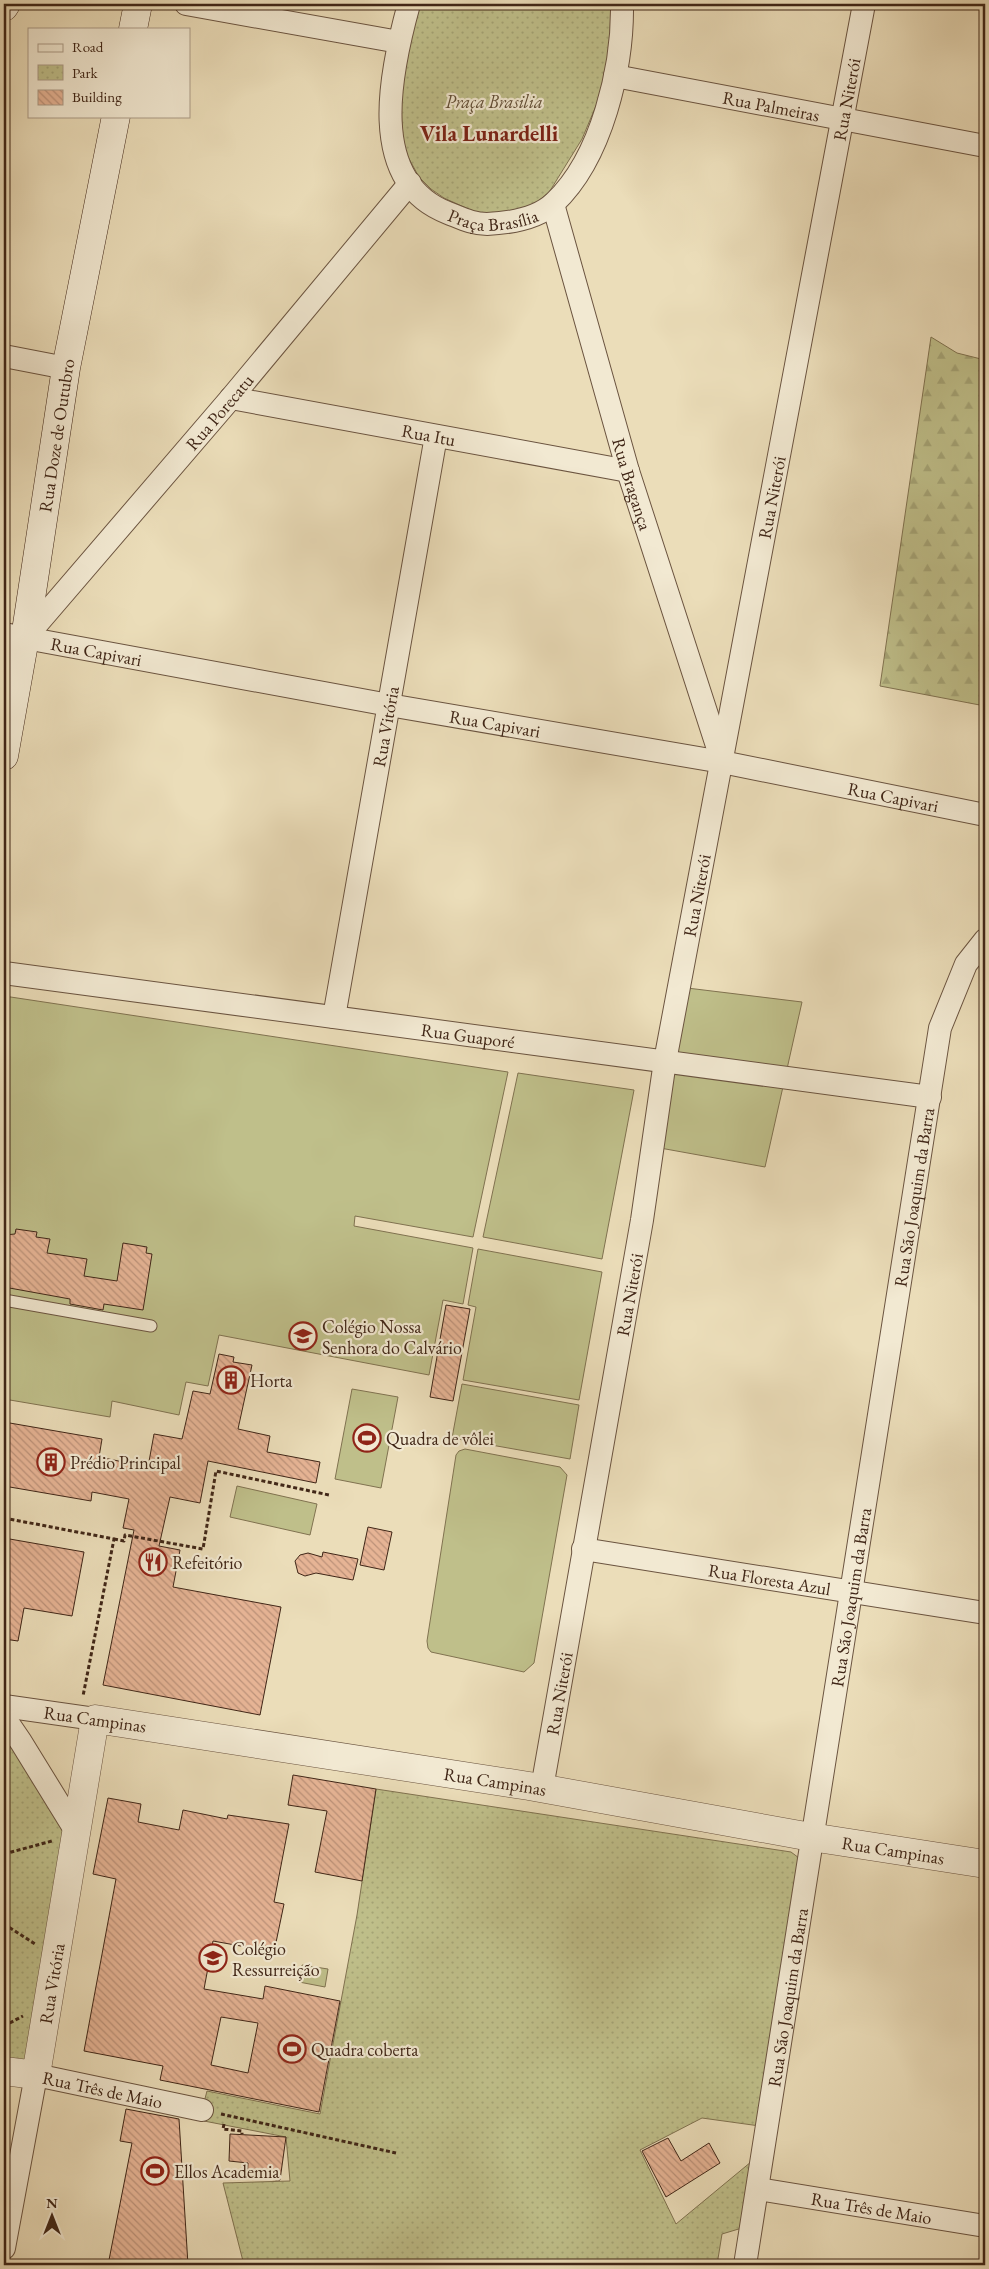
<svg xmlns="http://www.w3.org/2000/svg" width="989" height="2269" viewBox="0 0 989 2269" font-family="'EB Garamond',serif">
<defs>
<pattern id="forest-firs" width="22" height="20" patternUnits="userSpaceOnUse" patternTransform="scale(1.25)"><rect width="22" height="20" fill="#bfbf8a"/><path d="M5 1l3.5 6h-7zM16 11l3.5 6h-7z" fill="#a5a476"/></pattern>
<pattern id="park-dots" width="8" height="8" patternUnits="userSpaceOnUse" patternTransform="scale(1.25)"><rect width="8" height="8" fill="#bfbf8a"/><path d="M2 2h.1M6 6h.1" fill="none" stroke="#a5a476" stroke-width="1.8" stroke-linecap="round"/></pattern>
<pattern id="building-back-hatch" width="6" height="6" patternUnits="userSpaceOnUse" patternTransform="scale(1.25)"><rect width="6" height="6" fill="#e6b495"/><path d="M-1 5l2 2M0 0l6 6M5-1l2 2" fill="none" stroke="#bc9279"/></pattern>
</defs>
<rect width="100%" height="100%" fill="#ebddb9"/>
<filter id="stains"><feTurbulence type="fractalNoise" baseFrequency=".004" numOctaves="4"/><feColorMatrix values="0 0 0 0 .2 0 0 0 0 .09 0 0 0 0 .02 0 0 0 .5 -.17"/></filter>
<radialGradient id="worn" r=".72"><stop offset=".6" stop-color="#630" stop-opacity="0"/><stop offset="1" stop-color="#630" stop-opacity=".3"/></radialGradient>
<g fill="#bfbf8a" stroke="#807250">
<path d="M679,987L802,1002L765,1167L649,1146Z"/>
<path d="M4,996L508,1072L473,1237L355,1216L354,1226L473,1248L463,1304L443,1300L429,1375L219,1335L208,1386L186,1382L179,1415L112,1401L110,1417L4,1399Z"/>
<path d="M518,1073L634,1090L602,1259L483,1237Z"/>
<path d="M478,1249L602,1272L579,1400L463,1380L476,1307L468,1305Z"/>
<path d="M462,1384L579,1405L570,1459L452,1438Z"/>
<path d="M352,1389L398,1397L381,1488L335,1479Z"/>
<path d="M465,1449L560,1467L567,1475L534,1663L524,1672L431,1652L428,1648L427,1641L456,1455L459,1451Z"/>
<path d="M237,1486L317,1504L310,1535L230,1517Z"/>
<path d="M302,1965L328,1969L325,1987L299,1982Z"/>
</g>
<path fill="url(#forest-firs)" stroke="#807250" d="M931,337L957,353L985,360V706L880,686Z"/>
<g fill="url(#park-dots)" stroke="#807250">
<path d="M419,4H611L609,75L582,139L548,194L534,204L514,211L495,214L477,213L444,198L431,189L419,177L402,146L401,73Z"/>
<path d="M4,1726L70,1836L28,2063L4,2059Z"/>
<path d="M376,1789L791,1852L803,1861L767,2127L702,2118L640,2150L676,2224L763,2152L752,2225L722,2234L717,2265H244L223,2183L290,2181L286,2137L204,2121L202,2110L207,2091L320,2114L357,1915Z"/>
</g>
<g fill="url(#building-back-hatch)" stroke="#402617" fill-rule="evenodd">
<path d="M16,1229L37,1232L36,1237L50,1239L47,1253L87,1259L84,1276L117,1281L123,1243L147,1247L146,1253L152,1254L143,1310L104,1304L103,1310L70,1304V1299L4,1287V1235L15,1234Z"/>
<path d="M446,1305L470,1309L453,1401L430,1397Z"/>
<path d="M219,1354L234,1357L233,1362L252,1365L238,1429L270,1436L267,1452L320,1462L316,1483L208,1461L200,1503L170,1497L159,1546L180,1550L173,1587L281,1607L260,1715L103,1685L134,1530L123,1528L129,1499L92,1492L91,1501L4,1486V1422L102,1439L99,1457L148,1467L154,1434L182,1439L193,1391L210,1394Z"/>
<path d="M368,1527L392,1532L384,1570L360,1565Z"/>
<path d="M4,1538L84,1552L72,1616L24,1608L18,1641L4,1639Z"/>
<path d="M323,1552L358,1559L353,1580L316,1573L305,1576L298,1573L295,1561L300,1555L308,1553L322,1557Z"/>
<path d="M293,1775L376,1789L362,1881L315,1872L327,1811L288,1805Z"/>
<path d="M108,1798L141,1804L138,1822L179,1830L183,1810L227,1819L228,1815L289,1824L274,1902L284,1904L274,1952L213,1941L204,1989L263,1999L265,1986L340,2001L319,2112L160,2080L163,2066L84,2051L116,1879L93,1874ZM221,2017L258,2023L248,2073L211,2065Z"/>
<path d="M126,2109L179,2119L188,2265H108L132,2143L120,2141Z"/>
<path d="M230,2134L286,2137L280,2180L247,2178L248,2163L229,2161Z"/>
<path d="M668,2138L681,2161L709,2143L720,2163L666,2197L642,2151Z"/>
</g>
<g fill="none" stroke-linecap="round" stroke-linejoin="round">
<g stroke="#6b5440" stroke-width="13">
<path id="service" d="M4,1300L151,1326"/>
</g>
<g stroke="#6b5440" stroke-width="24">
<g id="minor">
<path d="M186,4L399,42"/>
<path id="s1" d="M409,4C391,69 365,181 448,213C461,218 472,224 487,224C509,223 537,219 554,203C602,158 623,67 622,4"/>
<path id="s2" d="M615,76L985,146"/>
<path id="s3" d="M553,204L628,471L721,758"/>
<path d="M4,356L66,368"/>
<path id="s4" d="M231,398L628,471"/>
<path id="s5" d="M4,634L389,705L722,762L985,815"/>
<path id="s6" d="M25,638L231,398L410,183"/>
<path id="s7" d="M4,973L930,1097"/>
<path id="s8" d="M334,1017L436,436"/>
<path id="s9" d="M583,1549L985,1613"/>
<path d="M4,1706L95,1719"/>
<path d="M4,1717L21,1742L77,1833"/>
<path id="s10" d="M542,1788L642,1220L665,1061L864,4"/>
<path id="s11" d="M758,2189L985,2226"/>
<path id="s12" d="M4,2248L36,2075L202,2110"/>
<path id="s13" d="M745,2265L940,1028L966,964L985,940"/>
</g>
</g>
<g stroke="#6b5440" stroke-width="29">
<g id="tertiary">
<path id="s14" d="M4,2071L36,2075L95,1719L529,1786L811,1837L985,1864"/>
</g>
</g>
<g stroke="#402617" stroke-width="29">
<g id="secondary">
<path d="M4,7L6,4"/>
<path d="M133,29L138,4"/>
<path id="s15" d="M4,756L25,638L66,368L116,116"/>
</g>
</g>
<g stroke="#402617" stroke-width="3" stroke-dasharray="4 2.5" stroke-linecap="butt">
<path d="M4,1518L114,1539L83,1696"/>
<path d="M114,1539L124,1541L125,1535L203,1549L216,1471L329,1495"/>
<path d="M4,1854L52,1841"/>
<path d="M4,1924L35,1944"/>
<path d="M4,2026L23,2016"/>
<path d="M221,2114L396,2153"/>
<path d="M224,2124L223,2129L242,2131V2134"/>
</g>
<use href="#service" stroke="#f2e9d2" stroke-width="11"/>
<use href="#minor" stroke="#f2e9d2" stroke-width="22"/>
<use href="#tertiary" stroke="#f2e9d2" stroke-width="28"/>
<use href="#secondary" stroke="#f2e9d2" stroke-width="28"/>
</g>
<defs>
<g id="school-ring" transform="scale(1.4375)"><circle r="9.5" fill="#f2e9d2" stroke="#8f2418" stroke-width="1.5"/><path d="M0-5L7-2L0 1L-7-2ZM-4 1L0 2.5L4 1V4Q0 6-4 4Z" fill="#8f2418"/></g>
<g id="building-ring" transform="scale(1.4375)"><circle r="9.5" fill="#f2e9d2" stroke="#8f2418" stroke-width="1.5"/><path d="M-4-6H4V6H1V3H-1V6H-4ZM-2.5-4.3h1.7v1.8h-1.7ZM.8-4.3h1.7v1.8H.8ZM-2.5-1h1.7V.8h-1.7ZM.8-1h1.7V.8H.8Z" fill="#8f2418"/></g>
<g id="stadium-ring" transform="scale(1.4375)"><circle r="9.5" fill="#f2e9d2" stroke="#8f2418" stroke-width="1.5"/><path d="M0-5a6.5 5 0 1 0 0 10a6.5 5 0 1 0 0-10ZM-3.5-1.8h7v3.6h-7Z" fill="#8f2418"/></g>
<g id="restaurant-ring" transform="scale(1.4375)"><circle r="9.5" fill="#f2e9d2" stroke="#8f2418" stroke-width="1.5"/><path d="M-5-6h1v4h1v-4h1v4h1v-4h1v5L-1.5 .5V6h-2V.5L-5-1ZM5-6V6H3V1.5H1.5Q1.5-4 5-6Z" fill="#8f2418"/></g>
</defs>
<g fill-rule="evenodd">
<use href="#school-ring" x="303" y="1336"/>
<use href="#building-ring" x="231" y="1380"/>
<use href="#stadium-ring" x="367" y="1438"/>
<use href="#building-ring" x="51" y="1462"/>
<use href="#restaurant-ring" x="153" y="1562"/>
<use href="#school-ring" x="213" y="1958"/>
<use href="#stadium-ring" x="292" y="2049"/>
<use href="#stadium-ring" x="155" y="2171"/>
</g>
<g text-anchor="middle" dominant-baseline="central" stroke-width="4.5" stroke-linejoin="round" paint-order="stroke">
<g font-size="18" fill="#402617" stroke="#f2e9d2">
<text stroke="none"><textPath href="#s10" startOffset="1716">Rua Niterói</textPath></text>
<text stroke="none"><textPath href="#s2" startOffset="159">Rua Palmeiras</textPath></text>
<text stroke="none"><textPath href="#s1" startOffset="281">Praça Brasília</textPath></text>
<text stroke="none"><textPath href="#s6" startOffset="298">Rua Porecatu</textPath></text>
<text stroke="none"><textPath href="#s15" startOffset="325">Rua Doze de Outubro</textPath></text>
<text stroke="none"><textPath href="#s4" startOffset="201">Rua Itu</textPath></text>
<text stroke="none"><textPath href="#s3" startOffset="291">Rua Bragança</textPath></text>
<text stroke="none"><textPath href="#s10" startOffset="1311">Rua Niterói</textPath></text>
<text stroke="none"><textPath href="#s5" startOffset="94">Rua Capivari</textPath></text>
<text stroke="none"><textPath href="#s5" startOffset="499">Rua Capivari</textPath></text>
<text stroke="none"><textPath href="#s8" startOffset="295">Rua Vitória</textPath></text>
<text stroke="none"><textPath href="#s5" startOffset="904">Rua Capivari</textPath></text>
<text stroke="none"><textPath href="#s10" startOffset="906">Rua Niterói</textPath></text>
<text stroke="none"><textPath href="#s7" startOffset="468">Rua Guaporé</textPath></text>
<text stroke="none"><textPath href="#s13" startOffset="1081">Rua São Joaquim da Barra</textPath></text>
<text stroke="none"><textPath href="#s10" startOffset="501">Rua Niterói</textPath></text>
<text stroke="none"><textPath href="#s9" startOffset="189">Rua Floresta Azul</textPath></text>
<text stroke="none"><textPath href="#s13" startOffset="676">Rua São Joaquim da Barra</textPath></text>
<text stroke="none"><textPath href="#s10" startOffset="96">Rua Niterói</textPath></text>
<text transform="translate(95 1719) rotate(8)">Rua Campinas</text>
<text stroke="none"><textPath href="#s14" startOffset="798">Rua Campinas</textPath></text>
<text stroke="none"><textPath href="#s14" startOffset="1202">Rua Campinas</textPath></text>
<text stroke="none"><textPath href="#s14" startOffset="125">Rua Vitória</textPath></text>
<text stroke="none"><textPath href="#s13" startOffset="271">Rua São Joaquim da Barra</textPath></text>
<text stroke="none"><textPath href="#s12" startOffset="244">Rua Três de Maio</textPath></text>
<text stroke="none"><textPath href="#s11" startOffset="115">Rua Três de Maio</textPath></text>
</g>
<g font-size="18" font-style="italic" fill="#604c34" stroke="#f2e9d2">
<text x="494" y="101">Praça Brasilia</text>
</g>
<g font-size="18" fill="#402617" stroke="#f2e9d2" text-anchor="start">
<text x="322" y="1326">Colégio Nossa<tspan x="322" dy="21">Senhora do Calvário</tspan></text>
<text x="250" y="1380">Horta</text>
<text x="386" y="1438">Quadra de vôlei</text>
<text x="70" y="1462">Prédio Principal</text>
<text x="172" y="1562">Refeitório</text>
<text x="232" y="1948">Colégio<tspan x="232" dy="21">Ressurreição</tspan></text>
<text x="311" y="2049">Quadra coberta</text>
<text x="174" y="2171">Ellos Academia</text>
</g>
<g font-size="22" font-weight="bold" fill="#7a1f14" stroke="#f2e9d2">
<text x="489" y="133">Vila Lunardelli</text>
</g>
</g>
<rect width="989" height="2269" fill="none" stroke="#ebddb9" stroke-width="20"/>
<rect x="5" y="5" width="979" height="2259" fill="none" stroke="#402617" stroke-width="2.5"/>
<rect x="10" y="10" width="969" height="2249" fill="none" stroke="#402617"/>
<rect x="28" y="28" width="162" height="90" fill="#f2e9d2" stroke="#ab9b87"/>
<rect x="38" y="44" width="25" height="8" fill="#f2e9d2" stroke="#ab9b87"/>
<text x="72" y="52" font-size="15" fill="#402617">Road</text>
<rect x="38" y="65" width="25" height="15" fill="url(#park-dots)" stroke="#ab9b87"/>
<text x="72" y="78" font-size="15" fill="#402617">Park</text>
<rect x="38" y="90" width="25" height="15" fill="url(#building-back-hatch)" stroke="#ab9b87"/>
<text x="72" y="102" font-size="15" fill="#402617">Building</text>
<g transform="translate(52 2216)" stroke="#f2e9d2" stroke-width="4" paint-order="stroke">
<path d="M0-4L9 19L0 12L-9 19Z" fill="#402617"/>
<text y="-8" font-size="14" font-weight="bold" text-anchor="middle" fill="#402617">N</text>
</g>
<rect width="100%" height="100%" filter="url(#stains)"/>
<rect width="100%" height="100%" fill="url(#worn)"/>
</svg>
